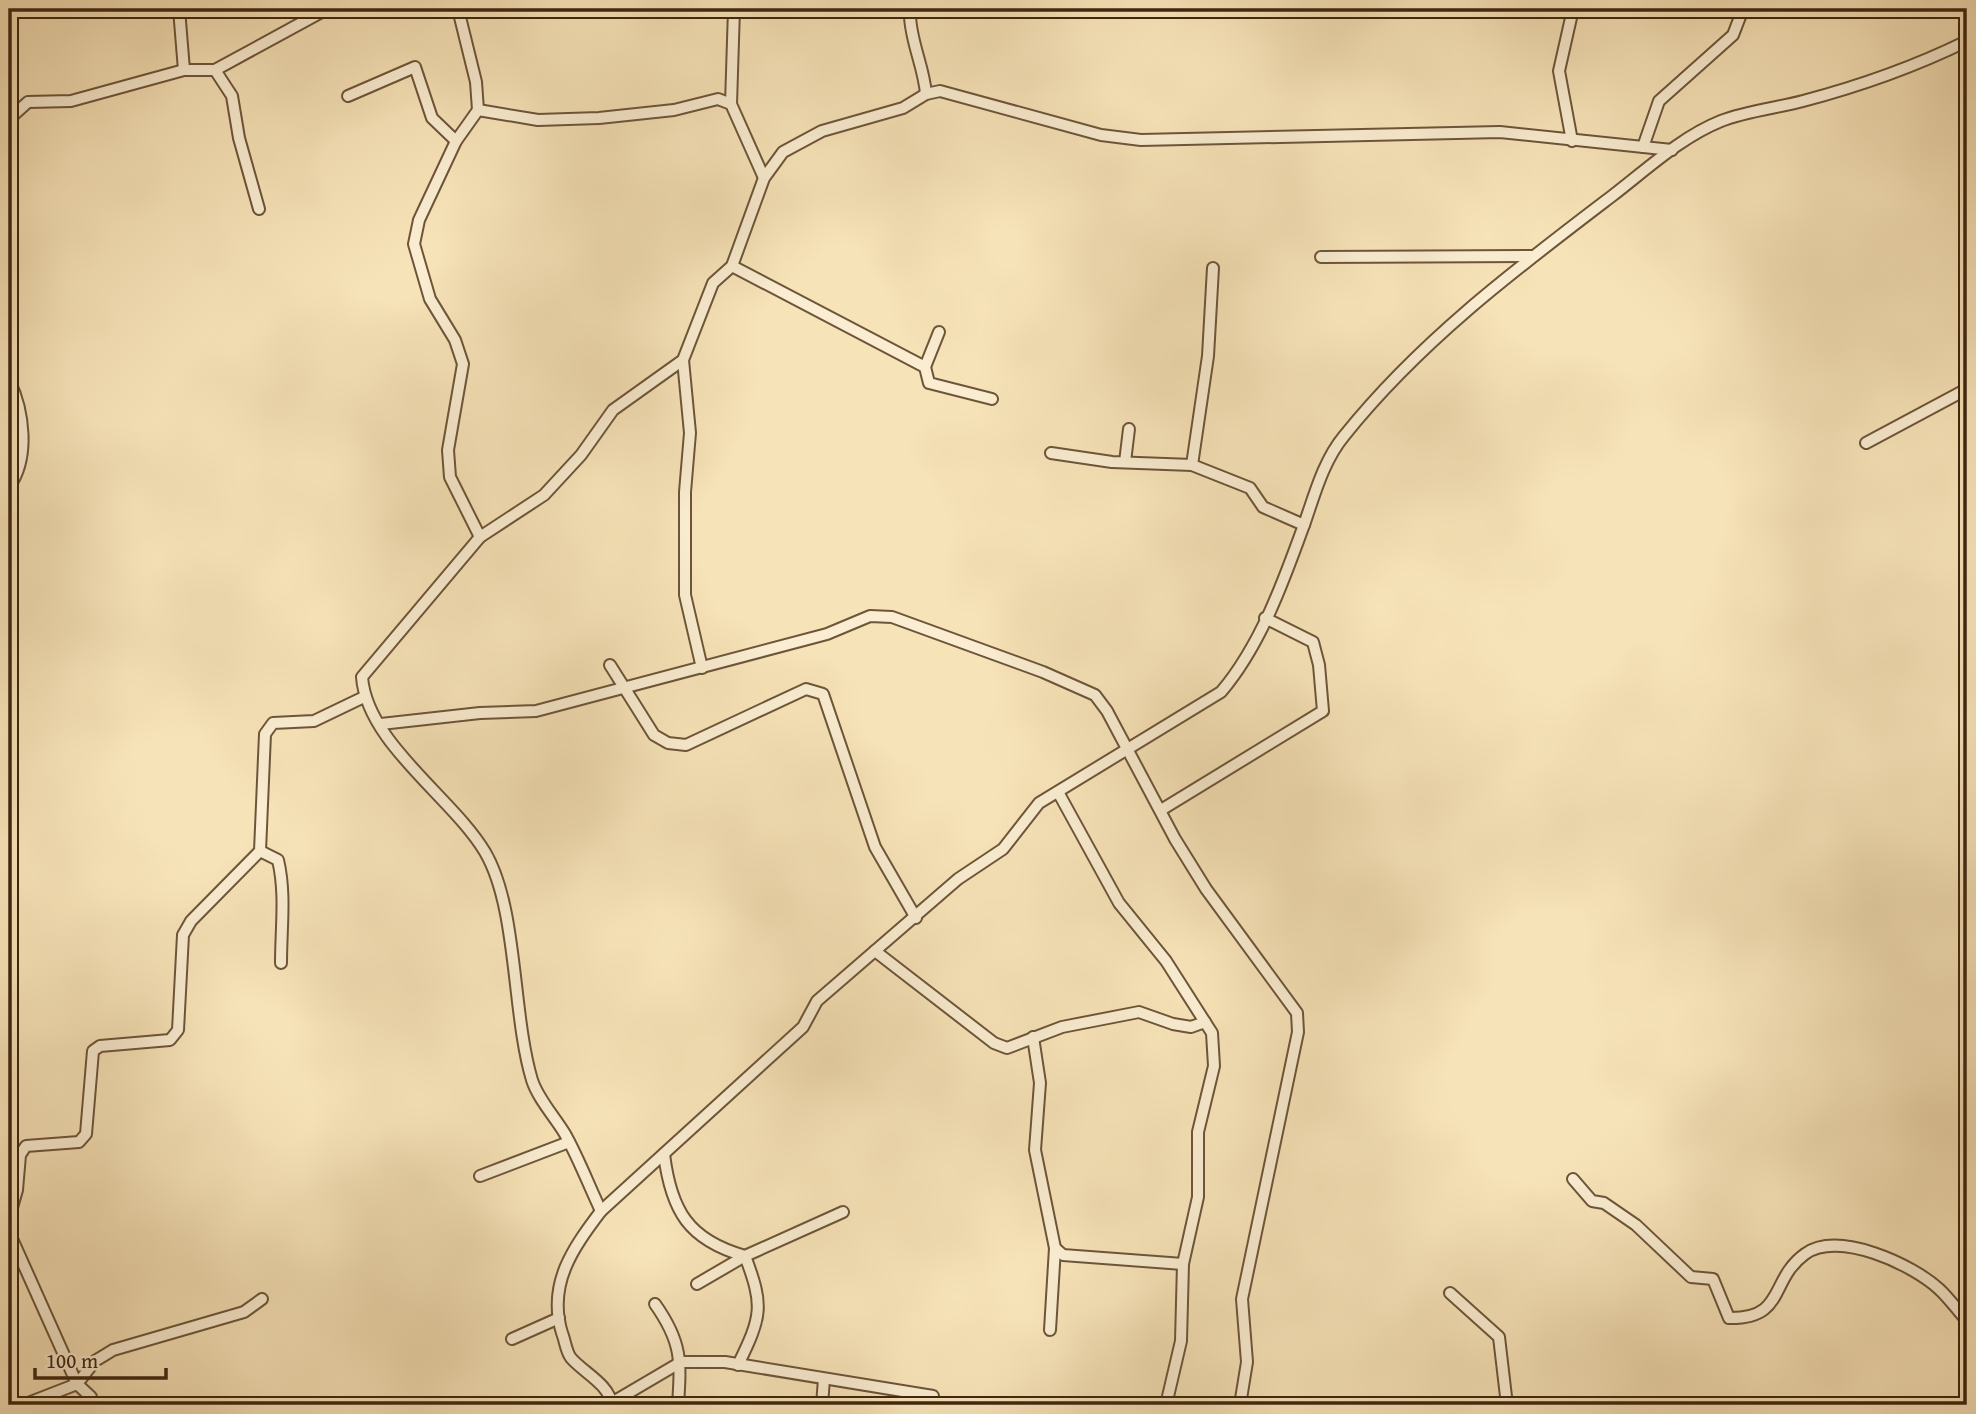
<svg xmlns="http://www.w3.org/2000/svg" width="1976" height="1414" viewBox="0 0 1976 1414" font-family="'Gentium Book Plus',serif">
<rect width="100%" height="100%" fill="#f7e3b8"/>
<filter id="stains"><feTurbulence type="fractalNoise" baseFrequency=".00286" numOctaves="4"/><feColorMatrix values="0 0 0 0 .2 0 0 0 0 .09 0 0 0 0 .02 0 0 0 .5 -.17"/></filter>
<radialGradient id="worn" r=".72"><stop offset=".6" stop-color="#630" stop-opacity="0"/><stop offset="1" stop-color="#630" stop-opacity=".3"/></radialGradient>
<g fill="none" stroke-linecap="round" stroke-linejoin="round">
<g stroke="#6d5539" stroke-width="14">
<g id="minor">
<path d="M179,9L184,70"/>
<path d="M458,9L476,82L478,110L456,141L419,220L414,244L430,299L455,340L463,364L448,450L450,477L480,537"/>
<path d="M917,9L910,16C911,43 924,67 926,94"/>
<path d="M215,70L232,96L239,138L259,209"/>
<path d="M348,96L415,67L432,118L456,141"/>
<path d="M731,104L734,9"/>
<path d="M478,110L538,120L599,118L674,110L718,99L731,104L764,178"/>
<path d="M9,119L28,102L71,101L184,70H215L327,9"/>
<path d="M1572,141L1559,71L1573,9"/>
<path d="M1643,147L1659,101L1733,35L1743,9"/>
<path d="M1321,257L1531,256"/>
<path d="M732,266L925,367L929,383L992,399"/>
<path d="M683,360L690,433L685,492V595L702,668"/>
<path d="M925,367L939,332"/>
<path d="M9,380C24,411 30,458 9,487"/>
<path d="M1866,443L1967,389"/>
<path d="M1051,453L1112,462L1192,465L1250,488L1263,507L1304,525"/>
<path d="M1125,462L1129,429"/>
<path d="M1192,465L1208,356L1213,268"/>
<path d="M610,665L654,735L668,743L686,745L806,689L823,694L875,847L916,918"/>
<path d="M381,724L480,713L536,711L827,634L870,616L892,617L1043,672L1095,695L1107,711L1175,839L1206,889L1297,1013L1298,1032L1242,1299L1247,1362L1240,1405"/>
<path d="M1058,792L1119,903L1166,961L1212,1033L1214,1066L1198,1132V1197L1183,1264L1181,1341L1166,1405"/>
<path d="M1161,810L1323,711L1319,665L1313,642L1265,618"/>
<path d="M260,851L278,860C286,894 281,927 281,963"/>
<path d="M875,951L994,1043L1007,1048L1062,1027L1139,1012L1173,1024L1191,1027L1205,1022"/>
<path d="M1033,1037L1040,1083L1035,1150L1055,1248L1063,1255L1183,1264"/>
<path d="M664,1154C671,1210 688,1240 745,1256C764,1306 762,1316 738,1365"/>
<path d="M480,1176L569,1142"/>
<path d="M1573,1179L1592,1201L1604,1203L1636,1225L1691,1277L1713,1279L1729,1318C1786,1319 1769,1280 1805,1254C1838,1230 1912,1264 1939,1289C1949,1298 1958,1311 1967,1321"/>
<path d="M601,1211C589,1186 579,1159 565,1134C555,1117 538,1099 532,1080C512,1014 518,908 485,852C452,797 367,743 362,677L480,537L544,495L581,455L613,410L683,360L713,283L732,266L764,178L783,152L822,131L903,108L926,94L940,91L1101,135L1141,140L1500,132L1672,150"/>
<path d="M9,1218L17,1190L20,1155L26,1146L79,1142L86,1134L93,1051L100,1046L170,1040L178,1030L183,935L191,921L260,851L265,734L273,723L314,721L364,697"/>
<path d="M9,1232L77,1384L91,1397L92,1405"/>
<path d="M697,1284L745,1256L843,1212"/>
<path d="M1450,1293L1499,1337L1507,1405"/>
<path d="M655,1304C682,1342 681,1361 678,1405"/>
<path d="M1050,1330L1055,1248"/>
<path d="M512,1339L559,1318"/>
<path d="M23,1405L77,1384L95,1361L113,1350L244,1312L262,1299"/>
<path d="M612,1405C609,1384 584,1373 571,1358C566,1352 565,1340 562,1333C547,1284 573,1248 601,1211L803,1027L817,1001L958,879L1003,849L1039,803L1221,692C1261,645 1284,580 1305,522C1315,493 1324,460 1344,436C1420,341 1516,269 1612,196C1646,170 1681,137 1721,121C1746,111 1777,108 1803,101C1860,86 1914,67 1967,41"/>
<path d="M615,1405L613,1402L681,1362H725L933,1396"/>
<path d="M822,1405L824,1379"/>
</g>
</g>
<use href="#minor" stroke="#faedd1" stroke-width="10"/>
</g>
<rect width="1976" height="1414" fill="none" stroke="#f7e3b8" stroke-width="35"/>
<rect x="10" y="10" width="1955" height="1393" fill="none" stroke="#3f260f" stroke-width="3.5"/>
<rect x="18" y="18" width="1941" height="1379" fill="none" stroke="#3f260f" stroke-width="2"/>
<path d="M35 1368v10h131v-10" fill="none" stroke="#3f260f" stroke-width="3.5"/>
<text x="46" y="1368" font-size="21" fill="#3f260f" stroke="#faedd1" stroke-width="5" paint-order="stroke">100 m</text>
<rect width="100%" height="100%" filter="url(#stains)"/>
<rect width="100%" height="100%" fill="url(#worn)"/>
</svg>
